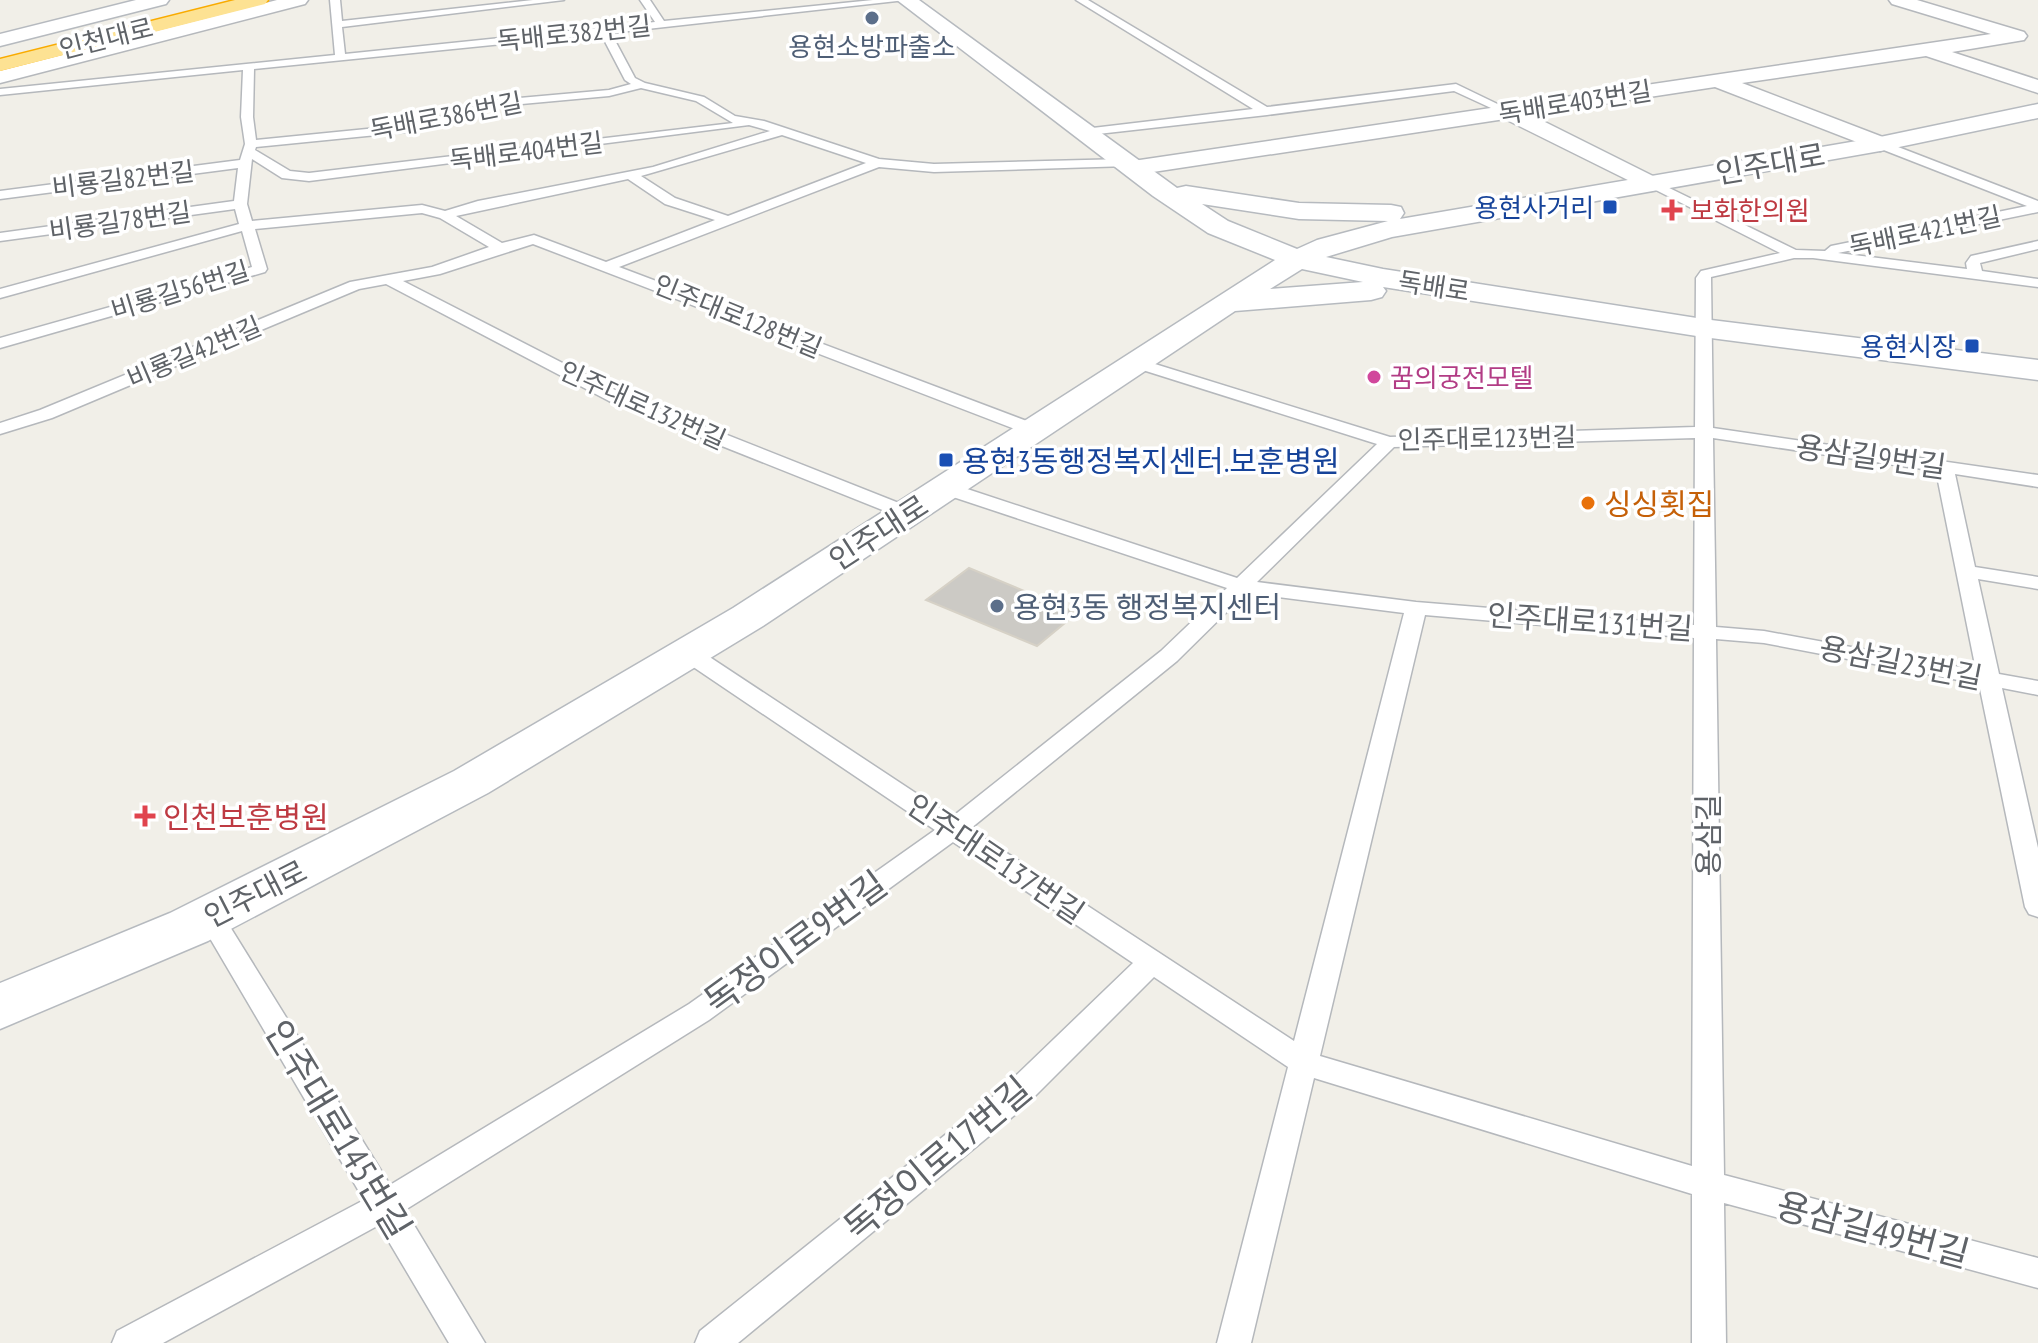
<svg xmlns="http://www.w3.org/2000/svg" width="2038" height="1343" viewBox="0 0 2038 1343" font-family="'PT Sans Narrow','Noto Sans KR',sans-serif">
<rect width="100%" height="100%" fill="#f1efe8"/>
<path fill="#cccac5" stroke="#d6d1c6" stroke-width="2" d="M969,568L1077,613L1037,646L926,600Z"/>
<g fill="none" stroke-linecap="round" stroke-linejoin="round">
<g stroke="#b5b8bc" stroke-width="3">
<g id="lane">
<path d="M330,0H340L342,21L533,0H564L342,27L345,54L655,22L640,0H650L664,21L873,0H906L611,33L635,78L645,83L704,97L735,116L764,121L879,159L934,164L1125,159L1129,160V166L934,172L879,167L619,267L1040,426L1043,430L1040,434H1028L533,244L440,274L403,281L621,393L914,509L917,513L914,517H900L609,401L386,284L359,289L52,418L0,434V423L40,410L350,282L432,267L489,247L440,218L422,213L255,229L267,269L265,272L0,348V338L252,267L242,231L0,298V289L239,224L235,209L0,241V233L234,201L238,168L0,199V191L240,160L245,144L241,117L243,70L0,95V89L335,55ZM601,34L625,80L631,84L609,90L497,100L464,111L407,125L256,140L253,117L254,69ZM641,88L696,101L733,123L309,173L290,171L255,150L256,147L407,132L472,116L499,106L609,96ZM749,125L770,131L653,167L478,201L445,211L422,205L252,221L247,204L252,159L282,178L309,181ZM782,135L866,163L728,216L675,198L641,176ZM628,179L665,204L715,220L606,262L534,235L502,243L456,216Z"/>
<path d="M1076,0H1088L1267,107L1456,84L1514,112L1504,114L1454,91L1267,115L1080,136L1078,133L1084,129L1253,109Z"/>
<path d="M1880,140L2038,201V212L1838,253L1967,269L1966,263L1971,256L2038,241V249L1980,263L1982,271L2038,279V287L1813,258H1794L1711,277L1713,428L2038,475V487L1955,474L1975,567L2038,577V589L1978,579L1999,674L2038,681V695L2002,688L2038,848V917L2029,914L2025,907L1979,684L1764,643L1716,639L1724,1175L2038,1258V1288L1724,1203L1726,1343H1692V1194L1314,1078L1251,1343H1217L1288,1067L1154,977L1022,1109L738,1343H695L700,1331L1000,1091L1133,963L953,842L709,1020L405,1210L485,1343H449L379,1225L163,1343H112L117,1331L364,1200L201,923L197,916L201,909L210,906L219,909L390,1185L689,1004L935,830L680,658L677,653L680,648H696L952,817L1161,651L1227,588L938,492L936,488L938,484H952L1237,578L1377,444L1130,366V360H1142L1390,437L1695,427L1696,278L1701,271L1780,253L1644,184L1655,181L1796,250L1825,251L1831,246L2027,206L1876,147L1874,144ZM1695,438L1694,625L1416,602L1257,582L1394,447ZM1713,438L1936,471L1976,670L1764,631L1716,627ZM1246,593L1404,613L1294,1041L970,829L1177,661ZM1425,615L1694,638L1692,1166L1320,1056Z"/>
</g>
</g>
<g stroke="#b5b8bc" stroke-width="3">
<g id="street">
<path d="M277,0H308L305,4L0,83V71Z"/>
<path d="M1889,0H1917L2024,32L2027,36L2024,40L1952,52L2038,80V93L1926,56L1742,83L1888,139L1892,144L1888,149L1880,151L1715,87L1531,115L1659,179L1662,184L1659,189L1650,191L1505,119L1133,175L1124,173L1121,168L1124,163L1133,161L1991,34L1892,4Z"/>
</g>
</g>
<g stroke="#b6babf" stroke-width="3">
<g id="secondary">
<path d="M136,0H169L166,4L0,46V34Z"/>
<path d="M897,0H919L1177,188L1186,186L1299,203L1391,205L1401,207L1404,213L1400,219L1880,137L2038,104V118L1880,151L1392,237L1326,257L1383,269L1703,319L2038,360V380L1703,337L1383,287L1386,291L1382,297L1371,300L1235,311L763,626L488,793L208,941L0,1029V983L170,913L454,771L733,608L1275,260L1208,233L1153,196ZM1202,204L1299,219L1388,221L1317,240L1297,249L1228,221ZM1302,269L1363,282L1270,289Z"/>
</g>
</g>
<g stroke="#f9ab00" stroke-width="3">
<path id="highway" d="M235,0H268L265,4L0,71V59Z"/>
</g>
<use href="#lane" fill="#fff" fill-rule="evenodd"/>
<use href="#street" fill="#fff" fill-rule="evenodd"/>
<use href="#secondary" fill="#fff" fill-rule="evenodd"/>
<use href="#highway" fill="#fde293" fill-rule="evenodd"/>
</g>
<g fill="#5c6f8a" stroke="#fff" stroke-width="3">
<circle cx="872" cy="18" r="8"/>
<circle cx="997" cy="606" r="8"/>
</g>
<g fill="#1a4fb4" stroke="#fff" stroke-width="3">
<rect x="1602" y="199" width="16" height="16" rx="4"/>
<rect x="1964" y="338" width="16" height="16" rx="4"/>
<rect x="938" y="452" width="16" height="16" rx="4"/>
</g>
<g fill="#e0444e" stroke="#fff" stroke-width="3">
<path d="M1668 198h8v8h8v8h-8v8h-8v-8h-8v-8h8z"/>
<path d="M141 804h8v8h8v8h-8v8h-8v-8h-8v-8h8z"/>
</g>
<circle fill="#d1479c" stroke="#fff" stroke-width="3" cx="1374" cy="377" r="8"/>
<circle fill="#e8710a" stroke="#fff" stroke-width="3" cx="1588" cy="503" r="8"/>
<g text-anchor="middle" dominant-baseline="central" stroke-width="7" stroke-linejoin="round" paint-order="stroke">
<g font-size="26" fill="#5f6368" stroke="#fff">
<text transform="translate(574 33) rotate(-6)">독배로382번길</text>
<text transform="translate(106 38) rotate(-14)">인천대로</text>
<text transform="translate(1575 102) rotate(-9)">독배로403번길</text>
<text transform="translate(446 116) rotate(-11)">독배로386번길</text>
<text transform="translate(526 151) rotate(-7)">독배로404번길</text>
<text transform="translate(123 179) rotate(-7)">비룡길82번길</text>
<text transform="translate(120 221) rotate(-8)">비룡길78번길</text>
<text transform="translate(1925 231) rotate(-12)">독배로421번길</text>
<text transform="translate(1434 286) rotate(9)">독배로</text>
<text transform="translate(180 290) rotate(-17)">비룡길56번길</text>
<text transform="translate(738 316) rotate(22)">인주대로128번길</text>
<text transform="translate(194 352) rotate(-23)">비룡길42번길</text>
<text transform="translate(643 405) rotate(24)">인주대로132번길</text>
<text transform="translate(1487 438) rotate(-1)">인주대로123번길</text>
</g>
<g font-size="26" fill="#4e5e75" stroke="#fff">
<text x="872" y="46">용현소방파출소</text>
</g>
<g font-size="26" fill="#164399" stroke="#fff" text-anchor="end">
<text x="1594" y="207">용현사거리</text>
<text x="1956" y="346">용현시장</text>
</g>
<g font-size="26" fill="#be3a42" stroke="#fff" text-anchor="start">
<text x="1690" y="210">보화한의원</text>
</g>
<g font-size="26" fill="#b23c85" stroke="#fff" text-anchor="start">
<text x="1390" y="377">꿈의궁전모텔</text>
</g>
<g font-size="30" fill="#5f6368" stroke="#fff">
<text transform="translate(1770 163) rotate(-10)">인주대로</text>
<text transform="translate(1871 456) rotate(8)">용삼길9번길</text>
<text transform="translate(878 532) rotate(-33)">인주대로</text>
<text transform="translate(1590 621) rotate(4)">인주대로131번길</text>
<text transform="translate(1901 662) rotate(11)">용삼길23번길</text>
<text transform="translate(1707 835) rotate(-90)">용삼길</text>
<text transform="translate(996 858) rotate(34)">인주대로137번길</text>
<text transform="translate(255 893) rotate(-27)">인주대로</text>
</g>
<g font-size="30" fill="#164399" stroke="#fff" text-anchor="start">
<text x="962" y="460">용현3동행정복지센터.보훈병원</text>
</g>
<g font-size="30" fill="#c56008" stroke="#fff" text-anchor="start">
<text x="1604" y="503">싱싱횟집</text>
</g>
<g font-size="30" fill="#4e5e75" stroke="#fff" text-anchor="start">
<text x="1013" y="606">용현3동 행정복지센터</text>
</g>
<g font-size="30" fill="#be3a42" stroke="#fff" text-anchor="start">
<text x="163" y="816">인천보훈병원</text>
</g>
<g font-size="36" fill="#5f6368" stroke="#fff">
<text transform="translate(795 942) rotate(-36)">독정이로9번길</text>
<text transform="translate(339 1129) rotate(59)">인주대로145번길</text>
<text transform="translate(937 1158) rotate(-40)">독정이로17번길</text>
<text transform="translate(1873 1229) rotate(15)">용삼길49번길</text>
</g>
</g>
</svg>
